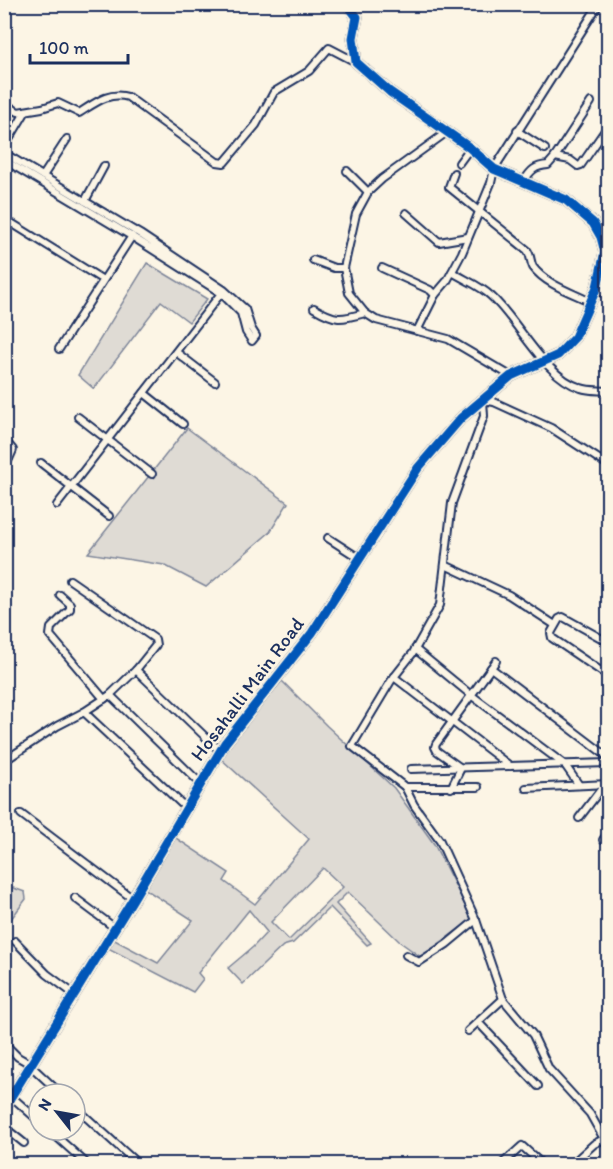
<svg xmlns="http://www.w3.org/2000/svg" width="613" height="1169" viewBox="0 0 613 1169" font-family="Itim,sans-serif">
<rect width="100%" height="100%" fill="#fcf5e5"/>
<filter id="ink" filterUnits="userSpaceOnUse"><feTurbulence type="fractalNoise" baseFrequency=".0167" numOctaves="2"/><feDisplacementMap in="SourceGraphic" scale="12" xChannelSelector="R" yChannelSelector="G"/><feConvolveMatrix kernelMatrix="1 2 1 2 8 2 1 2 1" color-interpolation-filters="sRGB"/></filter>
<g filter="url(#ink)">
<g fill="#dfdbd4" stroke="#7d8599" stroke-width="1.5" fill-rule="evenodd">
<path d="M147,263L207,299L189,322L161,301L94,389L78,375Z"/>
<path d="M187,428L288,503L270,532L206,587L164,565L88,553Z"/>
<path d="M282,681L327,726L394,788L434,844L472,919L421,957L400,942L348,892L336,904L371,943L367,945L330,907L293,943L283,946L243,984L228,968L253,947L267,932L249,910L198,973L203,979L193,992L106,947L111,938L158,963L193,920L142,887L173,836L229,873L224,881L255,904L309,839L220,758L241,729ZM323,868L343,887L289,940L271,922Z"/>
<path d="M5,885L25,892L26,899L5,927Z"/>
</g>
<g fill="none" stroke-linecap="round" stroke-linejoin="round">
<g stroke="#1b2f5e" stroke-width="10">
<g id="street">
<path d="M4,103L18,112L42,108L58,103L79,113C95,103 109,91 128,97L217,162L224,163L256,125L274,92L309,71L329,48L356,62"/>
<path d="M517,131L545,149"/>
<path d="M447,132L382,179L368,192L356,214L344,268L349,293L365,313L376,320L448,339L511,376"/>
<path d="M4,148L26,111"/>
<path d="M4,153L140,234L224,290L245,309L251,328L256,336L252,341L246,332L241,313L221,293L136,239L4,160"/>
<path d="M555,157L570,160L578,166L581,165L608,126"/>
<path d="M459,163L470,148"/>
<path d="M347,171L368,192"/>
<path d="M454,173L449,187L527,250C531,255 530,261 533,267C545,284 573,293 591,302"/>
<path d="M43,176L67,139"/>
<path d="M524,181C531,170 535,166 548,165L555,157L591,102"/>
<path d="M85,201L104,166"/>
<path d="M406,213L439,242L468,237"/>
<path d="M13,224L103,280"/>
<path d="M313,260L334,268H344"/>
<path d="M382,268L430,290L435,295"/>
<path d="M452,272C465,280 481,286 491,296C519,321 544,377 581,388C589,391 600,390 608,391"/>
<path d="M314,308C336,321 340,320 365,313"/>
<path d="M417,331L435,295L447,281L462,253L491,183L494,169L599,4"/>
<path d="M59,349L132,236"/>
<path d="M176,352L215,382"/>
<path d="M144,393L183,424"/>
<path d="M78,417L152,474"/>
<path d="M4,439L13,450L9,459L4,465"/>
<path d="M41,463L109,516"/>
<path d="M57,505L222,292"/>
<path d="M328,538L359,558"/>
<path d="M445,565L509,595L555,625"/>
<path d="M60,595L70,604V609L51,628L50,635L104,699"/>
<path d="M608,642L563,617L559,619L551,633L552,638L608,676"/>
<path d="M415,649L471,695L565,765L579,785"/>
<path d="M491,668L608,757"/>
<path d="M136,670L220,751"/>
<path d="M394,677L510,766"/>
<path d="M110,695L200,783"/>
<path d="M84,712L185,807"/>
<path d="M4,761L57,726L84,712L110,695L136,670L156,645L155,639L70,580"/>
<path d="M461,768L437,751L435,747L436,744L496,661"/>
<path d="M411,769L608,763"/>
<path d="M405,787H478"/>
<path d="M451,788L461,768"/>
<path d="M526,788L608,784"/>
<path d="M21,814L133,899"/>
<path d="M579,818L605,784"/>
<path d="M603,840L608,833"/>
<path d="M75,898L115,928"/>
<path d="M476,920L440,841L414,805L405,787L352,746L391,681L413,653L440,605L452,503L484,416L483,400L494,402L551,428L608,465"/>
<path d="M15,941L47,974L74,994"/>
<path d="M406,955L419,962L447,944L476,920L503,999L468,1031"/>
<path d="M503,999L533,1035L549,1069L590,1114L608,1146"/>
<path d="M478,1022L538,1086"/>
<path d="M4,1043L18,1057L32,1065"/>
<path d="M31,1066L61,1094"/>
<path d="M12,1097L39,1121"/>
<path d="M75,1107L138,1164"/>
<path d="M4,1127L24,1143"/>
<path d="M49,1130L87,1164"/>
<path d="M502,1164L522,1146L542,1164"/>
<path d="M572,1164L594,1144L604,1139"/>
</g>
</g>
<g stroke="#1b2f5e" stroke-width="13">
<g id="secondary">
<path d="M597,287L608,295"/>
<path d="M4,1108L133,899L225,743L312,633L418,468L461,418L511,376L558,355L575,337L597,287L605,252L601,237L593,223L566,200L494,169L470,148L390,92L356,62L353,38L357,17L347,4"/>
</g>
</g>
<use href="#street" stroke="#fcf5e5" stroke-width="6"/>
<use href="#secondary" stroke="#fcf5e5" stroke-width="8"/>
<g stroke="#fcf5e5" stroke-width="13">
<path id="cycleway" d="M4,1108L133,899L225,743L312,633L418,468L461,418L511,376L558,355L575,337L597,287L605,252L601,237L593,223L566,200L494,169L470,148L390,92L356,62L353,38L357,17L347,4"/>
</g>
<use href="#cycleway" stroke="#0057b8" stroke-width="9"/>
</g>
</g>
<g text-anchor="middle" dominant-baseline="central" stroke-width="5" stroke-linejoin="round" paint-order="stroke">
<g font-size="20" fill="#1b2f5e" stroke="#fcf5e5">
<text transform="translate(247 689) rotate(-53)">Hosahalli Main Road</text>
</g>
</g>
<rect width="613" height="1169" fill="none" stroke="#fcf5e5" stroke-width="24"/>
<rect x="12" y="12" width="589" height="1145" fill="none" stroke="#1b2f5e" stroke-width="2" filter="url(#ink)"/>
<g transform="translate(57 1112) rotate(301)"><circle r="28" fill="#fcf5e5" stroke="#a2a6af" stroke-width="1.5"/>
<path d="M0-4.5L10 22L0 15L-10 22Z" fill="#1b2f5e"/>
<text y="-9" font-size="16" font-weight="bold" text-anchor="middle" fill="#1b2f5e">N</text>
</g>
<path d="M30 54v9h98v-9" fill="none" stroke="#1b2f5e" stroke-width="3"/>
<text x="39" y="54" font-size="18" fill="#1b2f5e" stroke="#fcf5e5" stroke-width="4.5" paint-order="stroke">100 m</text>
</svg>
